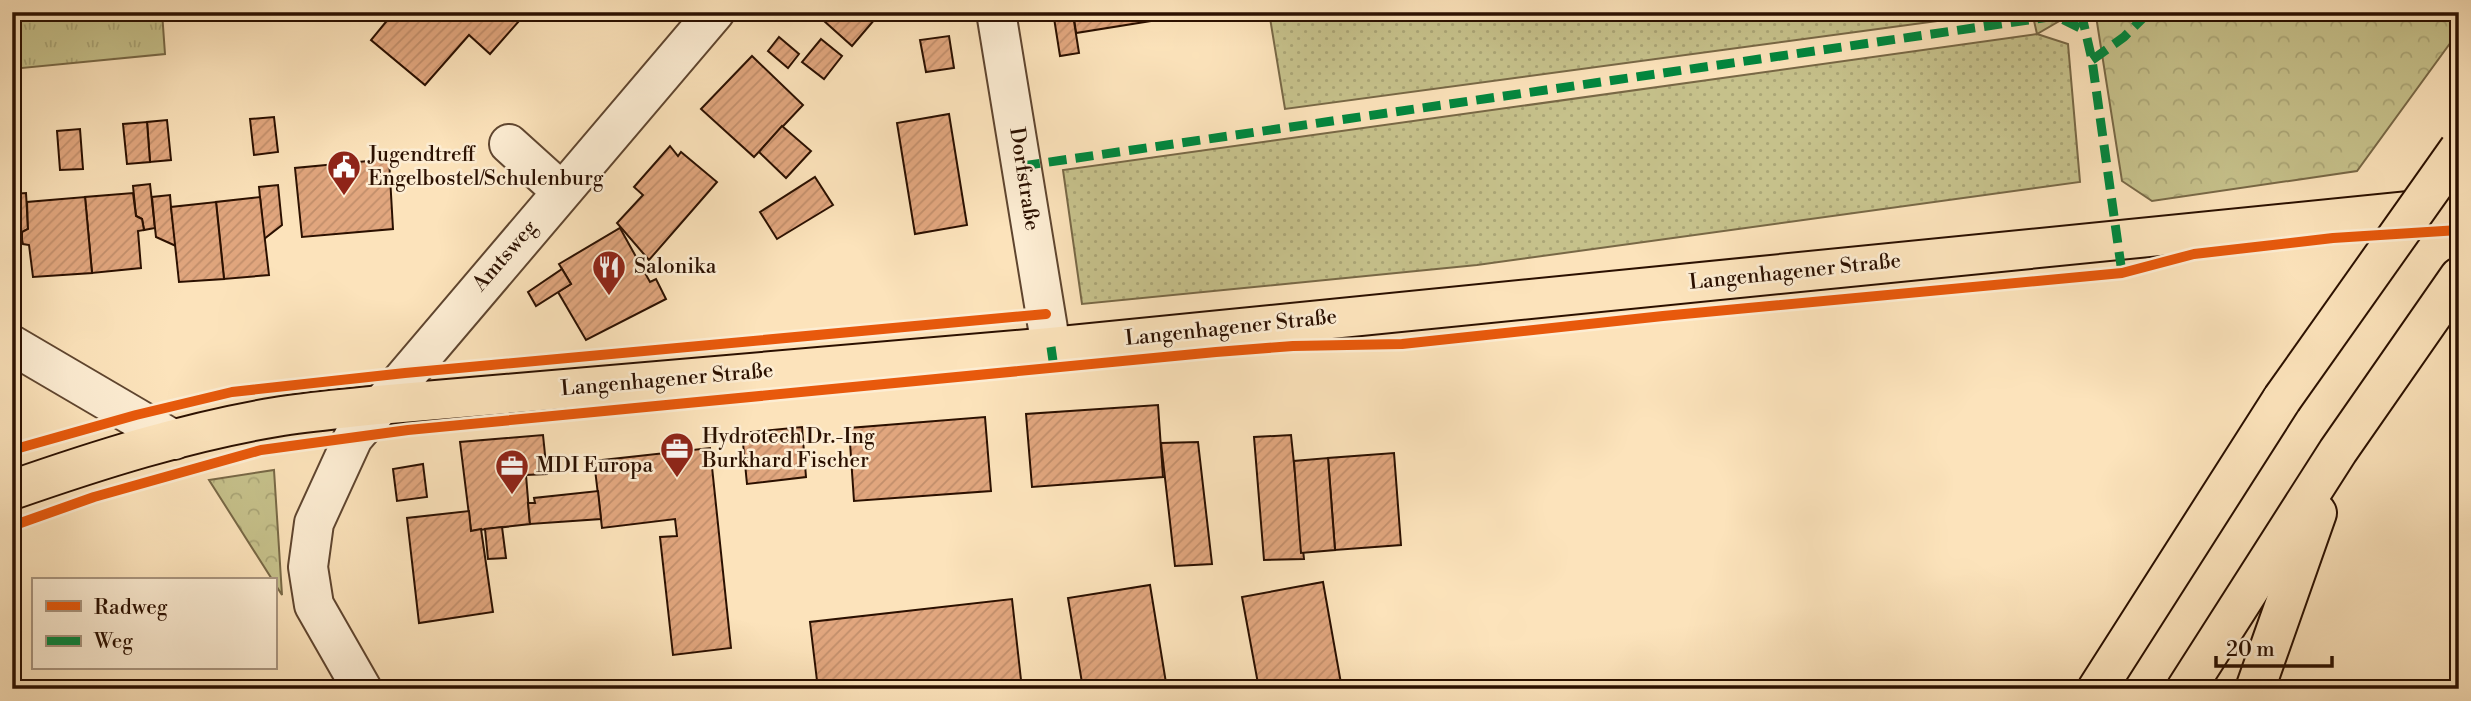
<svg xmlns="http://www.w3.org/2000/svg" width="2471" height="701" viewBox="0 0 2471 701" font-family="'Libre Bodoni',serif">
<defs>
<pattern id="grass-dots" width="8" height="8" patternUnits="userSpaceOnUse" patternTransform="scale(1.75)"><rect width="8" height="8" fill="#c6c18b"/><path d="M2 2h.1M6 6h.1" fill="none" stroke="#aaa576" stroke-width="1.8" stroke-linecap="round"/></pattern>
<pattern id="forest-crowns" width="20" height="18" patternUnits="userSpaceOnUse" patternTransform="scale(1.75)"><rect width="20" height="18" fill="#c6c18b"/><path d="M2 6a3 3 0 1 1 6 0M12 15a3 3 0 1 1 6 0" fill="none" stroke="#aaa576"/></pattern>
<pattern id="park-tufts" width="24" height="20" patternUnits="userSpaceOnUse" patternTransform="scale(1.75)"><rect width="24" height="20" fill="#c6c18b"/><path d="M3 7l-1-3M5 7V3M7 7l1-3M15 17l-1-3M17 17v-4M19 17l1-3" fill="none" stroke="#aaa576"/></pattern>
<pattern id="building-hatch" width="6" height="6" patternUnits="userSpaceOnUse" patternTransform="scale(1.75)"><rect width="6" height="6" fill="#e1a67e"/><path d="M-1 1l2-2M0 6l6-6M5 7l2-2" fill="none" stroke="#c18e6b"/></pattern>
</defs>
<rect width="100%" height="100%" fill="#fce3bb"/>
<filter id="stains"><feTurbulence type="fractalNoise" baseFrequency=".00286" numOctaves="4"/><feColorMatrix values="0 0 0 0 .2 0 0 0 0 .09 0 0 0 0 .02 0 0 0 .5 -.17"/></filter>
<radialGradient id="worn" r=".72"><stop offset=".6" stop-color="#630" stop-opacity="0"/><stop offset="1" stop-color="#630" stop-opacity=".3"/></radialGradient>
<g fill="url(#grass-dots)" stroke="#786846" stroke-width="2">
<path d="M1269,12H2004L1285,109Z"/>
<path d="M2037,34L2068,44L2080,182L1477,265L1082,304L1063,170Z"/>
</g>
<g fill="url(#forest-crowns)" stroke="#786846" stroke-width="2">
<path d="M2032,12H2459V31L2357,171L2152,201L2122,181L2096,16L2063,19L2037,34Z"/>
<path d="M274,470L282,595L209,480Z"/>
</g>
<path fill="url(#park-tufts)" stroke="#786846" stroke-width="2" d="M12,12H162L165,54L12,69Z"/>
<g fill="url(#building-hatch)" stroke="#2b1000" stroke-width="2">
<path d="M394,12H527L490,54L469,35L425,85L371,40Z"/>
<path d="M814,12H881L852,46Z"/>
<path d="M1033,12H1050L1051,16L1034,19Z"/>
<path d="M1073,12H1207L1076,33Z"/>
<path d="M1073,15L1079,53L1060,56L1054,18Z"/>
<path d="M949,36L954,68L926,72L920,40Z"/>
<path d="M779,37L799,54L788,68L768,51Z"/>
<path d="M821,39L842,56L824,79L802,62Z"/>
<path d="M752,56L803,105L754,157L701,109Z"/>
<path d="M949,114L967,225L915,234L897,123Z"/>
<path d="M274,117L278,152L254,155L250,119Z"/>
<path d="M167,120L171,160L150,162L147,122Z"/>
<path d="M147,122L150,162L127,164L123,124Z"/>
<path d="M782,126L811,151L786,178L759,152Z"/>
<path d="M80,129L83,169L60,170L57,131Z"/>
<path d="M670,146L678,156L681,152L717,182L649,260L617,223L643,195L634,187Z"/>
<path d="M389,159L393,229L302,237L295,168Z"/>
<path d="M815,177L833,205L777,239L760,212Z"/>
<path d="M150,184L155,228L144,230L142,219L136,216L133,186Z"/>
<path d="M278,185L282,225L264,239L259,187Z"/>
<path d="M26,193L28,229L22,232V240L12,237V194Z"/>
<path d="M133,193L136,216L142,219L144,230L138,231L141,268L92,273L85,197Z"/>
<path d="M170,195L171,207L176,246L156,237L155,228L152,197Z"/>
<path d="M85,197L92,273L33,277L29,245L23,244L22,240V232L28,229L27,202Z"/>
<path d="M260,197L269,275L224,279L216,202Z"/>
<path d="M216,202L224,279L179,282L171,207Z"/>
<path d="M620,228L650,282L656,279L666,299L586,340L558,292L571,284L559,264Z"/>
<path d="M562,269L571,284L536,306L528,292Z"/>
<path d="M1158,405L1163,477L1032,487L1026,414Z"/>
<path d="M985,417L991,491L854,501L849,428Z"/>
<path d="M802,427L806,477L747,484L742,433Z"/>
<path d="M543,435L547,474L526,475L530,524L471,531L460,442Z"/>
<path d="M1291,435L1304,559L1264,560L1254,437Z"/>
<path d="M1198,442L1212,564L1175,566L1161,443Z"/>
<path d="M710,448L731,648L673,655L660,537L677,536L675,519L602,528L594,461Z"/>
<path d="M1394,453L1401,545L1335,550L1328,458Z"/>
<path d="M1328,458L1335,550L1301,553L1294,461Z"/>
<path d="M423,464L427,497L397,501L393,469Z"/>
<path d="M598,491L601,519L530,524L528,503H535L534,498Z"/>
<path d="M469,511L471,531L481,529L493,612L419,623L407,518Z"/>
<path d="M502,527L506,558L488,559L485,529Z"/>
<path d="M1323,582L1342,689H1259L1242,597Z"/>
<path d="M1150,585L1167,689H1083L1068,598Z"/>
<path d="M1012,599L1022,689H818L810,622Z"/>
</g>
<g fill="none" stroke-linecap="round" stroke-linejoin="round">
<g stroke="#5f452f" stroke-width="42">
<g id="minor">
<path d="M996,12L1051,347"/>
<path d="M509,144L561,191"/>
<path d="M12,345L174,440"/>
<path d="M362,689L314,605L308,567L314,523L353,438L715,12"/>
</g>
</g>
<g stroke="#2b1000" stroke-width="42">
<path id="major" d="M12,490C98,460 186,432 276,417C310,411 344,409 378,405L1051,347L2459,206"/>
</g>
<g stroke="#2b1000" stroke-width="42">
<g id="highway">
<path d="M2097,689L2282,399"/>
<path d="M2186,689L2338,451L2459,277"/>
<path d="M2255,689L2317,513"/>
</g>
</g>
<use href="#minor" stroke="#fdedd3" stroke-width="38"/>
<use href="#major" stroke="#fce3bb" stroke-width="38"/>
<use href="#highway" stroke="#fce3bb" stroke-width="38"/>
<g stroke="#2b1000" stroke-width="42" stroke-linecap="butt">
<path id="highway-bridge" d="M2282,399L2459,149"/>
</g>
<use href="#highway-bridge" stroke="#fce3bb" stroke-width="38"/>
<g stroke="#00873e" stroke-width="9" stroke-dasharray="18 9" stroke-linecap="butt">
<path d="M2081,12L2092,60L2122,273"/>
<path d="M2092,60L2124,37L2149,12"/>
<path d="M1022,166L2056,16L2084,30"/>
<path d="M1051,347L1054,368"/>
</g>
<g stroke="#fdedd3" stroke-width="15">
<g id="cycleway">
<path d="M12,450L136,415L232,392L405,373L1046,314"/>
<path d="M12,526L94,497L261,450L408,430L1216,352L1293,346L1402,344L1663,316L2122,273L2194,254L2333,238L2459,230"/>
</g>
</g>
<use href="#cycleway" stroke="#e8590c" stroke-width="10"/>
</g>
<defs>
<g id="civic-pin" transform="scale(1.75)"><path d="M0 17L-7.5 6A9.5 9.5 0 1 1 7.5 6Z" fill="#8f2418" stroke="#fdedd3"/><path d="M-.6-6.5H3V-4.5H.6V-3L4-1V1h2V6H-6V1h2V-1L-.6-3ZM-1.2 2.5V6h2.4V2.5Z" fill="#fff"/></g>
<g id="restaurant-pin" transform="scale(1.75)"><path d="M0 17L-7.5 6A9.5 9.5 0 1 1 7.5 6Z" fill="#8f2418" stroke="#fdedd3"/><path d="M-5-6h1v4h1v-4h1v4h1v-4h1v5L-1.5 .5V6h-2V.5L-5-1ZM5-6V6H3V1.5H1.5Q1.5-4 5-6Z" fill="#fff"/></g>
<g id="office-pin" transform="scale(1.75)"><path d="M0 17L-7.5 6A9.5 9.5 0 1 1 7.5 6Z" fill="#8f2418" stroke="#fdedd3"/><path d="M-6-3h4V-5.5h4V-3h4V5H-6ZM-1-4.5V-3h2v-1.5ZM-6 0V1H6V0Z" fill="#fff"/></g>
</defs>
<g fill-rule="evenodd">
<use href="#civic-pin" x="344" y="167"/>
<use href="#restaurant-pin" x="609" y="267"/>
<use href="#office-pin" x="677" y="449"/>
<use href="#office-pin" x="512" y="466"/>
</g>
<g text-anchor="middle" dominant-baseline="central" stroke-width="5" stroke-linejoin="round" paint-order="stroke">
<g font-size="21" fill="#2b1000" stroke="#fdedd3" text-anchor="start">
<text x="368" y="155">Jugendtreff<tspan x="368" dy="24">Engelbostel/Schulenburg</tspan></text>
<text x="634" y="267">Salonika</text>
<text x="702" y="437">Hydrotech Dr.-Ing<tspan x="702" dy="24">Burkhard Fischer</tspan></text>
<text x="536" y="466">MDI Europa</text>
</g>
<g font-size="21" fill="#2b1000" stroke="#fdedd3">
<text transform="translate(1024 179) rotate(81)">Dorfstraße</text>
<text transform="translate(505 256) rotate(-49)">Amtsweg</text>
<text transform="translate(1795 272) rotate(-6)">Langenhagener Straße</text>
<text transform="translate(1231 328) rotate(-6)">Langenhagener Straße</text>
<text transform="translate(667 380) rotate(-5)">Langenhagener Straße</text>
</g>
</g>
<rect width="2471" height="701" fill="none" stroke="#fce3bb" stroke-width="42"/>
<rect x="14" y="14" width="2443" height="673" fill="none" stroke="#2b1000" stroke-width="3.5"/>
<rect x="21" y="21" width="2429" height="659" fill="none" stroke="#2b1000" stroke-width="2"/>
<rect x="32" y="578" width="245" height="91" fill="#fdedd3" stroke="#a9957f" stroke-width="2"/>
<rect x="46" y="601" width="35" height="10" fill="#e8590c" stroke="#a9957f" stroke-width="2"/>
<text x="94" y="614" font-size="21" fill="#2b1000">Radweg</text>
<rect x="46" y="636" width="35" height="10" fill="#00873e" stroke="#a9957f" stroke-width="2"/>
<text x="94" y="648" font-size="21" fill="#2b1000">Weg</text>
<path d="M2216 656v10h116v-10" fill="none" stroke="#2b1000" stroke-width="3.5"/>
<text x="2226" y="656" font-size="21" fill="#2b1000" stroke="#fdedd3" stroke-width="5" paint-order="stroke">20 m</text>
<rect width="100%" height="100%" filter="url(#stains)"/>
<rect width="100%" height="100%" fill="url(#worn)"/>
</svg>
